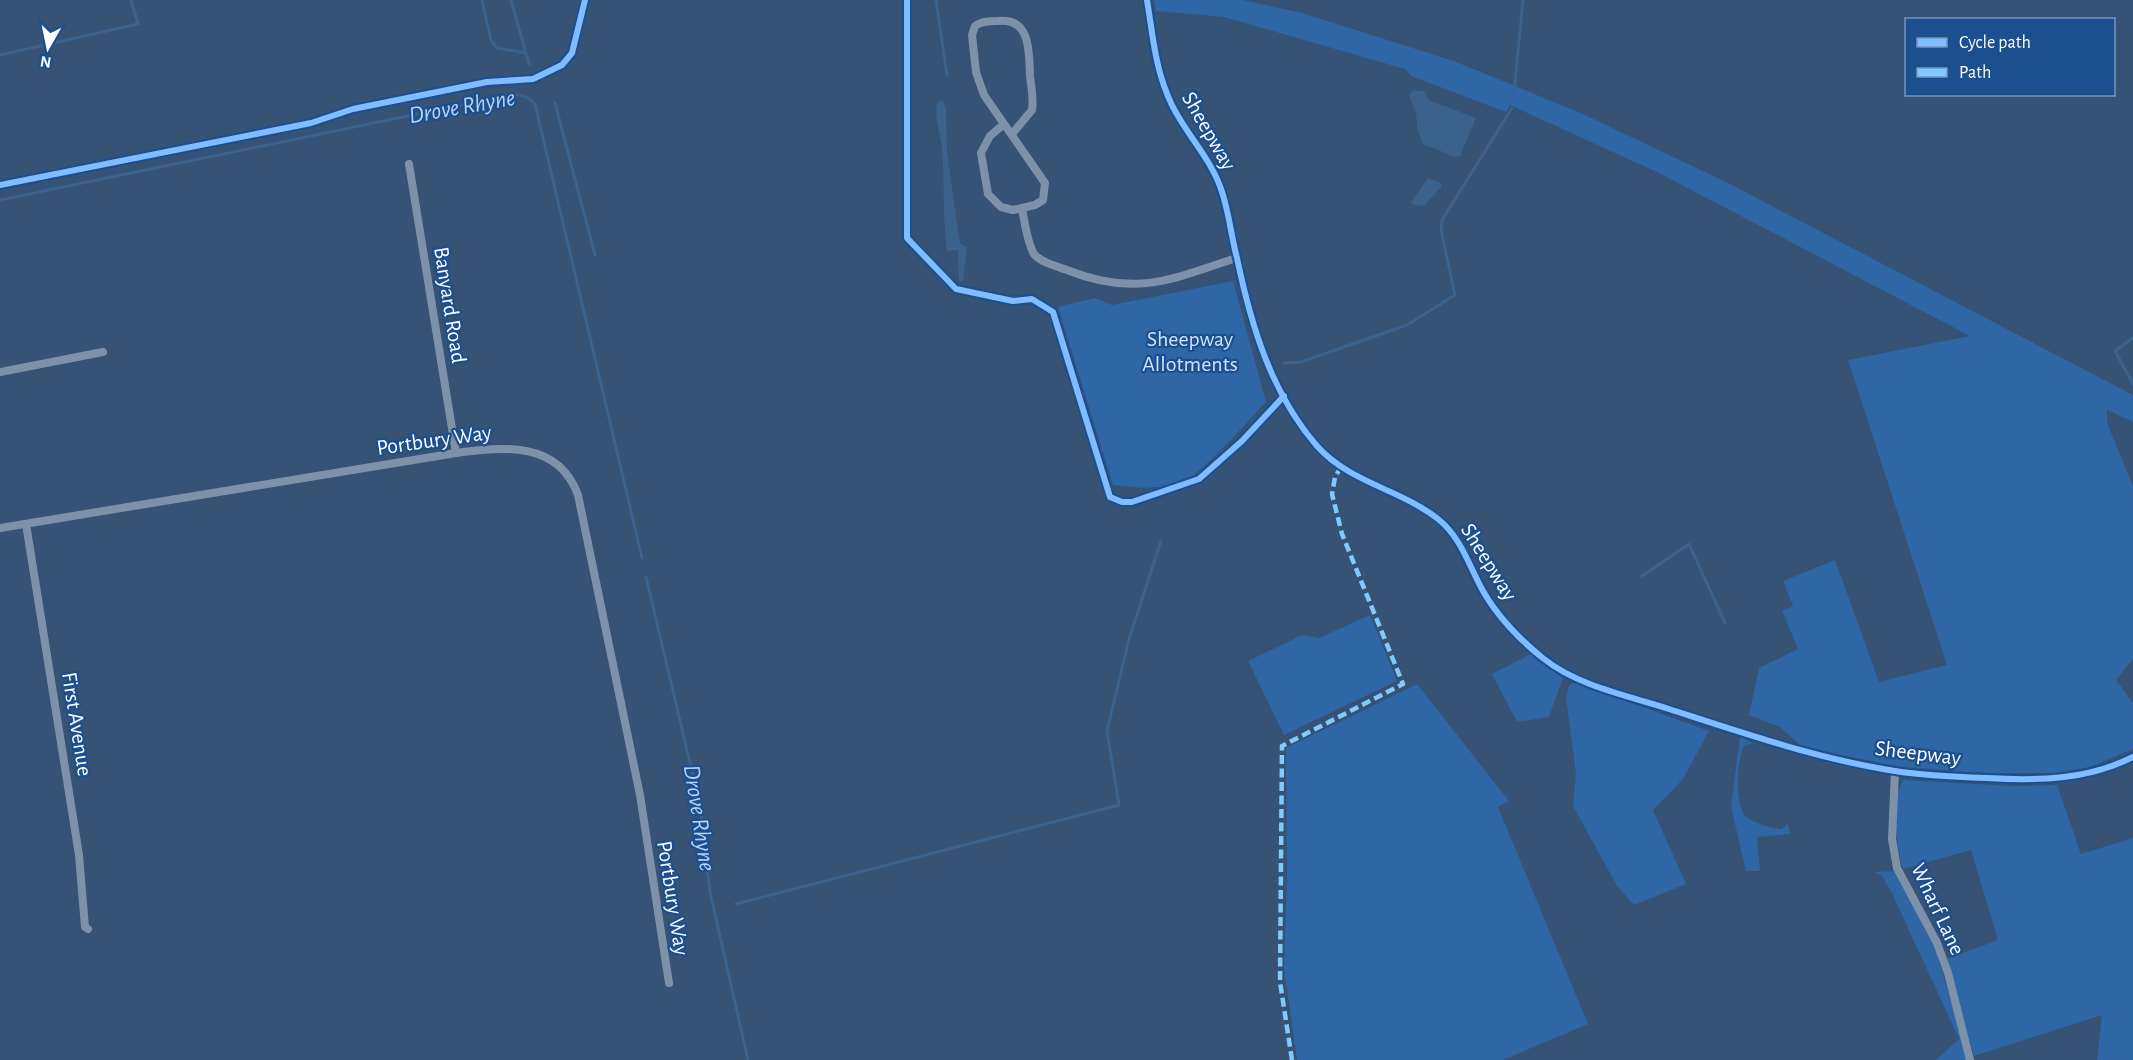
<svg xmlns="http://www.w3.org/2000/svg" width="2133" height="1060" viewBox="0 0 2133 1060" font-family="'Alegreya Sans',sans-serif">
<rect width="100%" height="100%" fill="#365274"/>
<g fill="#2f66a5">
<path d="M1154,0H1243L1302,13L1454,61L1583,114L1728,183L2133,395V422L2107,410V423L2133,486V659L2116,680L2133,703V749L2090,767L2054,773H1985L1901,767L1802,747L1780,727L1749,715L1759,668L1798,649L1782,611L1793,606L1783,581L1835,560L1879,682L1947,665L1848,360L1970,336L1659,173L1510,105L1506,112L1411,76L1405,69L1224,17L1156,11Z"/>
<path d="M1233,281L1266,402C1250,419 1201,475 1182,482C1161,490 1134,488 1113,485L1058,307L1095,298L1112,305Z"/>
<path d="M1370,615L1397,681L1284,735L1248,661L1302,635L1319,638Z"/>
<path d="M1531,654L1563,678L1549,717L1517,722L1492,674Z"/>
<path d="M1573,682L1709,731L1683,779L1653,810L1686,884L1634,905L1617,886L1573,806L1576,774L1566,697L1569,686Z"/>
<path d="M1417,684L1509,801L1498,807L1588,1024L1503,1060H1297L1284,968L1287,879L1286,748Z"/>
<path d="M1740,737L1753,743L1744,746C1736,765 1735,797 1744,815C1755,824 1767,827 1782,829L1788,823L1790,834L1757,837L1760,871H1746L1731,807Z"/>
<path d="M1904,780L2012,786L2057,785L2081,854L2133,838V1060H2097L2102,1015L1974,1056L1946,959L1998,940L1971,850L1903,869C1897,848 1889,798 1904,780Z"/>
<path d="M1894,871L1936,950L1968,1060H1936L1959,1039L1891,891L1882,876L1874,872Z"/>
</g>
<g fill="#3b618d">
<path d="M1412,91H1424L1429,100L1476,118L1460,156L1455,157L1423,144L1417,129L1416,112L1409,96Z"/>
<path d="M938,101H943L946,109L947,152L960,244L967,247L963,282L959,281L958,250L947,251C942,217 945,182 942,147C940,132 933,116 938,101Z"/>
<path d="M1428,178L1441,183V187L1424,206L1414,205L1411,202Z"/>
</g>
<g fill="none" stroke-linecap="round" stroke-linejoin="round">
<g stroke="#3b618d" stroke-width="3">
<path d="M482,0L491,40L497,48L526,53"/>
<path d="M511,0L529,64"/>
<path d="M936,0L947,75"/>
<path d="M0,55L138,24L131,0"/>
<path d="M1514,92L1523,0"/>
<path d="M555,103L595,255"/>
<path d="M0,200L500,97C516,94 524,92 535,104L642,558"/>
<path d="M2133,338L2115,351L2133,384"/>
<path d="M1284,363L1301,362L1407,325L1455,295L1441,230L1442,220L1512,108"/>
<path d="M1642,576L1689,544L1725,623"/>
<path d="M646,577L700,805L710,892L748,1060"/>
<path d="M736,904L1119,805L1107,731L1129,639L1161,541"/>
</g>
<g stroke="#7d92a8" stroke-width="8">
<path d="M1147,0C1153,36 1155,69 1171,103C1185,133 1210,157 1221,189C1229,211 1231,236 1237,258C1251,325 1271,393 1317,446C1350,483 1400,489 1438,519C1461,537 1469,566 1483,591C1497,616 1521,641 1544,659C1578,686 1629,696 1669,709C1743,733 1818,759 1895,771C1926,776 1957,777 1987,778C2037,781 2088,780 2133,757"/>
<path d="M1004,124L990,136L981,153L988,194L1001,207L1013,210L1035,205L1043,200L1045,183L984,95L976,72L972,35L975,26C981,21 990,21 998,21C1031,17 1029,53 1030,76C1031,87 1034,99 1032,110L1012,134"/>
<path d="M409,164L456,453"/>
<path d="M1022,209C1025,223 1027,242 1034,254C1041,263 1057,266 1067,270C1134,297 1171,280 1236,258"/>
<path d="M0,372L103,352"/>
<path d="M26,524L79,855L85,927L88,929"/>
<path d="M0,528L456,453C503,447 558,440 578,495L640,795L669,983"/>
<path d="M1895,771L1892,839L1897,868L1937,943L1948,973L1970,1060"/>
</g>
<path stroke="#80caff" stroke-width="4.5" stroke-dasharray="9 4.5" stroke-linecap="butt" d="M1292,1060L1280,982L1282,746L1403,684L1342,534L1332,494L1335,477L1341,467"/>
<g stroke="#1b4f8f" stroke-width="10">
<g id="cycleway">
<path d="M907,0V238L956,289L1013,301L1032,299L1053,312L1110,497L1122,502H1132L1199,479L1242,441L1284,396"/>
<path d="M1147,0C1153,36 1155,69 1171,103C1185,133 1210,157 1221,189C1229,211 1231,236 1237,258C1251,325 1271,393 1317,446C1350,483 1400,489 1438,519C1461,537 1469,566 1483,591C1497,616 1521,641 1544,659C1578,686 1629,696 1669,709C1743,733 1818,759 1895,771C1926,776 1957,777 1987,778C2037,781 2088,780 2133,757"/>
<path d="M0,185L311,123L353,109L487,82L533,79L562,65L572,53L585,0"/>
</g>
</g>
<use href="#cycleway" stroke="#80bcff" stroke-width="6"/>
</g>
<g text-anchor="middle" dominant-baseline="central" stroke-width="4.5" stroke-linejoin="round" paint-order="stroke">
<g font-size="22" fill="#fff" stroke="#1b4f8f">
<text transform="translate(1209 131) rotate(60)">Sheepway</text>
<text transform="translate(450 305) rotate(81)">Banyard Road</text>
<text transform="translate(434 440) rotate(-8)">Portbury Way</text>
<text transform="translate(1489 562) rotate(58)">Sheepway</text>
<text transform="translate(77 724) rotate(81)">First Avenue</text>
<text transform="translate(1918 753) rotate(7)">Sheepway</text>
<text transform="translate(673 898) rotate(81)">Portbury Way</text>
<text transform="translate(1938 909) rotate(65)">Wharf Lane</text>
</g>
<g font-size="22" fill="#cfe3fa" stroke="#1b4f8f">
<text x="1190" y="339">Sheepway<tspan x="1190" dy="25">Allotments</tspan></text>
</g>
<g font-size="24" font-style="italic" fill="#b5d3f5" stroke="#1b4f8f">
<text transform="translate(462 107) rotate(-10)">Drove Rhyne</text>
<text transform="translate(699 818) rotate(81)">Drove Rhyne</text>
</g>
</g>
<rect x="1905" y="18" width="210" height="78" fill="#1b4f8f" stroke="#7695bc" stroke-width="1.5"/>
<rect x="1917" y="38" width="30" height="9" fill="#80bcff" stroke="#7695bc" stroke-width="1.5"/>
<text x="1959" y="48" font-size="18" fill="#ffffff">Cycle path</text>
<rect x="1917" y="68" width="30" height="9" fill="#80caff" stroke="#7695bc" stroke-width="1.5"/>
<text x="1959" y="78" font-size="18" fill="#ffffff">Path</text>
<g transform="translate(48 48) rotate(189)" stroke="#1b4f8f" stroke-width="4.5" paint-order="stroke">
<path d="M0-4.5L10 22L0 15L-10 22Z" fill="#ffffff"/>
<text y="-9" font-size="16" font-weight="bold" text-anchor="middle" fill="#ffffff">N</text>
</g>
</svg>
